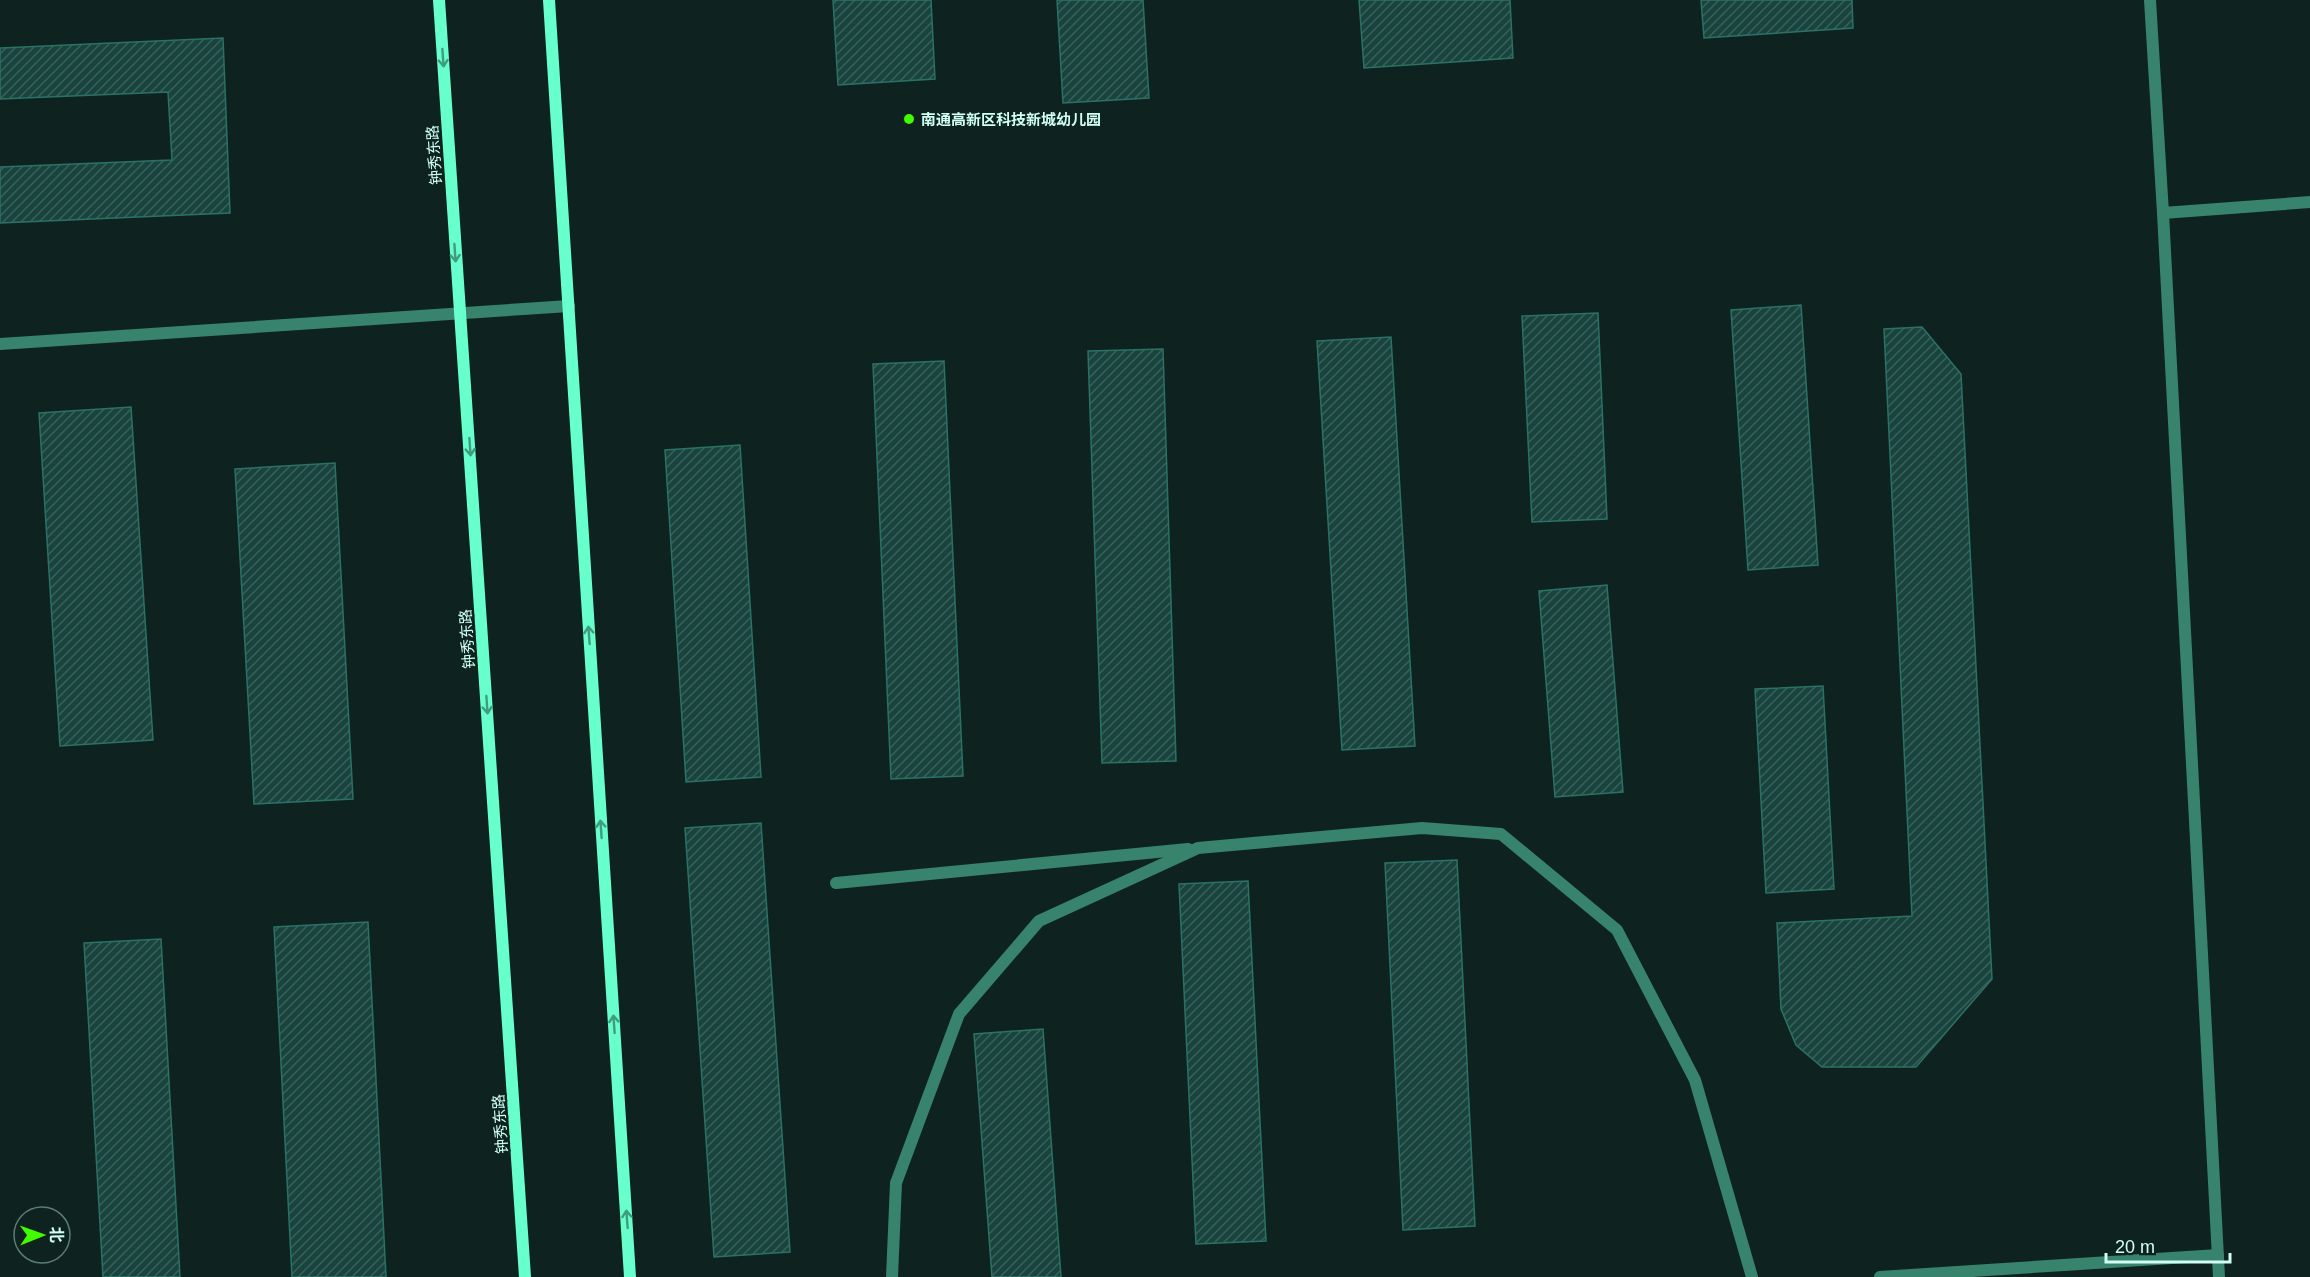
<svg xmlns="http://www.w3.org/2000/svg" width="2310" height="1277" viewBox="0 0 2310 1277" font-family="Arial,'Noto Sans SC',sans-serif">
<defs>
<pattern id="building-hatch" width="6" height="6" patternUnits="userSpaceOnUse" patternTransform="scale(1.5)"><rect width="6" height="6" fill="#19443e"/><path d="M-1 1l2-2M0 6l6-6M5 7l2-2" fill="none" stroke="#39605a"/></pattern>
</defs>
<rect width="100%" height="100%" fill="#0e231f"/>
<g fill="url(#building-hatch)" stroke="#2b7166" stroke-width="1.5">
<path d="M833,0H931L935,79L838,85Z"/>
<path d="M1057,0H1143L1149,98L1063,103Z"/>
<path d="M1359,0H1510L1513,58L1364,68Z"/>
<path d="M1701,0H1852L1853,28L1704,38Z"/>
<path d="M223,38L230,213L0,223V167L172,160L168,92L0,99V48Z"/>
<path d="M1801,305L1818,565L1748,570L1731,310Z"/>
<path d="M1598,313L1607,519L1532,522L1522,316Z"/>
<path d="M1922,327L1961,374L1992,979L1916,1067H1822L1796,1045L1781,1009L1777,923L1912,916L1884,329Z"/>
<path d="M1391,337L1415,746L1342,750L1317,341Z"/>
<path d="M1163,349L1176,761L1102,763L1088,351Z"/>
<path d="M944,361L963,776L891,779L873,364Z"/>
<path d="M131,407L153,740L60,746L39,413Z"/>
<path d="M740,445L761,777L686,782L665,450Z"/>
<path d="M335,463L353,799L254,804L235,469Z"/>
<path d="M1607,585L1623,792L1555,797L1539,591Z"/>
<path d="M1823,686L1834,889L1766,893L1755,689Z"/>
<path d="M761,823L790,1252L714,1257L685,828Z"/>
<path d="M1457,860L1475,1226L1403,1230L1385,863Z"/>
<path d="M1248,881L1266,1241L1196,1244L1179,884Z"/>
<path d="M368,922L386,1277H292L274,927Z"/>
<path d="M161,939L180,1277H103L84,943Z"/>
<path d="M1043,1029L1061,1277H992L974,1034Z"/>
</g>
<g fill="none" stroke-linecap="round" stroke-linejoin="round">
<g stroke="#38836b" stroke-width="12">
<path d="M836,883L1188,849"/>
<path d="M892,1277L896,1183L959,1014L1039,921L1198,848L1422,828L1501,834L1617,930L1695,1080L1752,1277"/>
<path d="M1880,1277L2218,1255"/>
</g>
<g stroke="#38836b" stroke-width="12">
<path d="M2150,0L2163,213L2310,202"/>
<path d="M2163,213L2219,1277"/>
<path d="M0,344L569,306"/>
</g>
<g stroke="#67ffcc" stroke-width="12">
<path d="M439,0L525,1277"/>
<path d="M549,0L630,1277"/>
</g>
</g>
<defs><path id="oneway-shaft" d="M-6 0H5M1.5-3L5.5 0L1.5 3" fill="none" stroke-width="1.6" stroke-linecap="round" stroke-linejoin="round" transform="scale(1.5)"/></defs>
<g stroke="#3f9c7e">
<use href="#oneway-shaft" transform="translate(443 58) rotate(86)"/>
<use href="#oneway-shaft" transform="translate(455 253) rotate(86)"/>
<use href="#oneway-shaft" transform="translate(470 447) rotate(86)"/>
<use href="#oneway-shaft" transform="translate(589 635) rotate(-94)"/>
<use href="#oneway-shaft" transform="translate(487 705) rotate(86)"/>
<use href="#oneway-shaft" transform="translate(601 829) rotate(-94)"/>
<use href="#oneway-shaft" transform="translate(614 1024) rotate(-94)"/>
<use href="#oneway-shaft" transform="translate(627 1219) rotate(-94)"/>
</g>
<circle fill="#41fb00" stroke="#0e231f" stroke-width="2" cx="909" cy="119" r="6"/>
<g text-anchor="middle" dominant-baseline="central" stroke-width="4.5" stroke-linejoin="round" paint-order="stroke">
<g font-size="15" font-weight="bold" fill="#d0fff3" stroke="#0e231f" text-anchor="start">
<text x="921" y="119">南通高新区科技新城幼儿园</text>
</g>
<g font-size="15" fill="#d0fff3" stroke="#0e231f">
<text transform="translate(434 155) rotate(-94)">钟秀东路</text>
<text transform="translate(467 639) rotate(-94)">钟秀东路</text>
<text transform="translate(500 1124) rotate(-94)">钟秀东路</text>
</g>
</g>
<g transform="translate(42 1235) rotate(89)"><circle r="28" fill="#0e231f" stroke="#5c7b74" stroke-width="1.5"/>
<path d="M0-4.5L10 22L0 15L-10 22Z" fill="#41fb00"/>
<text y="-9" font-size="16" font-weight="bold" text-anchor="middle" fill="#d0fff3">北</text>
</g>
<path d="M2106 1253v9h124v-9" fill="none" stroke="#d0fff3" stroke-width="3"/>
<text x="2115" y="1253" font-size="18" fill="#d0fff3" stroke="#0e231f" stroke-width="4.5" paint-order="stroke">20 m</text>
</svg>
